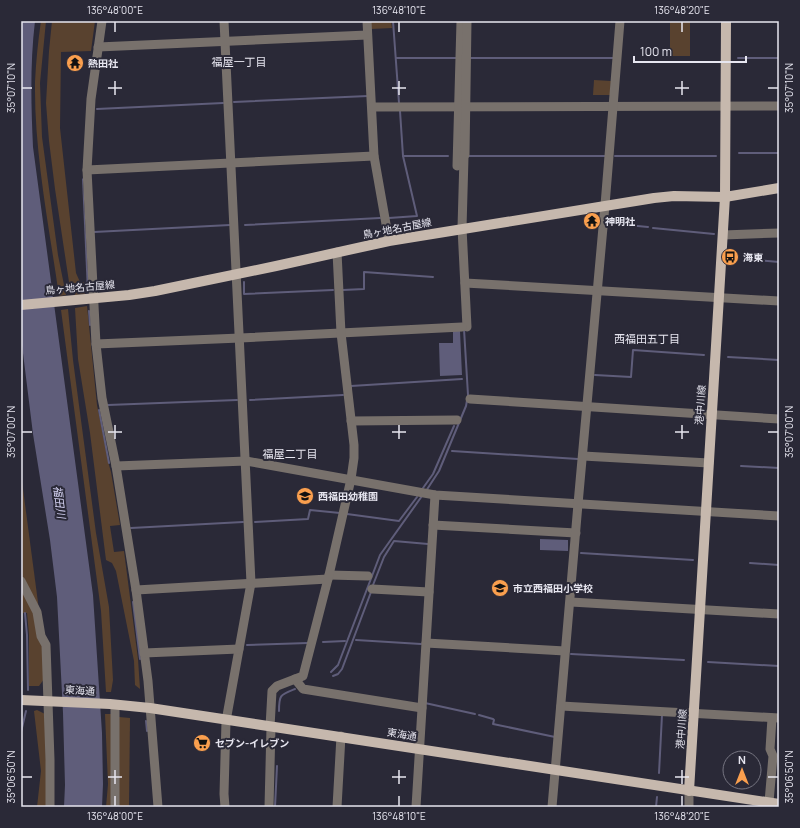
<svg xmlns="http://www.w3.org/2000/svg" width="800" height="828" viewBox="0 0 800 828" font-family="Manrope,'Noto Sans JP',sans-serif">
<rect width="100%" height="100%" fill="#2a2937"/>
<g fill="#59422f">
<path d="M41,21H46L40,83L42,137L58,255L66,295L59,296C49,226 34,152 35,82C36,61 38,41 41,21Z"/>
<path d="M52,21H95L91,51L61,52L60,128L76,273L80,282H84L85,294L75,295L69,282L55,189L49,141L46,103L49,51Z"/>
<path d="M370,21H391L392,28L371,29Z"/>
<rect x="670" y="21" width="20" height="35"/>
<path d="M594,80L611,81L610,95H593Z"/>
<path d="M87,306L97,405L109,465L111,472L120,525L110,526L114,552L124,551L138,659L140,689L135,685L134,661L116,571L112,563L106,560L90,433L78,359L75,308Z"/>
<path d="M68,309L73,360L96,533L109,607L113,680L111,692H106L101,611L61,310Z"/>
<path d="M21,474L39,610L21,574Z"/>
<path d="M21,590L35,614L43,647L44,679L39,686H29V635L27,613H23Z"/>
<path d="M37,710L45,714L47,807H37L41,771L34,711Z"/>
<path d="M105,714H112L111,807H106L108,784Z"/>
<path d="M119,717L130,718L129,807H118Z"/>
</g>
<g fill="#5f5d7a">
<path d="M21,21H35C30,63 31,104 33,147L93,595L102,733L103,784L102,807H64L65,785L63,713L57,597L50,540L33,434L21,337Z"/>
<path d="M82,178L83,179L89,291L87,292Z"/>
<path d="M453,331H460L462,375L440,376L439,343H453Z"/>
<path d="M540,539L568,540V551L540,550Z"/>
</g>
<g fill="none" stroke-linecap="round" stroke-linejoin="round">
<g stroke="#5f5d7a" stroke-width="2">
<path d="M393,21L399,103"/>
<path d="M396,58H457"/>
<path d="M470,58H613"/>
<path d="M738,58H779"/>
<path d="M234,102L368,96"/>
<path d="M97,109L223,103"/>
<path d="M739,153H779"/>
<path d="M403,156H448"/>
<path d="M468,156H605"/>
<path d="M615,156H716"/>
<path d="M389,218L417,216L403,156L400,111"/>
<path d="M607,224V223L648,227"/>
<path d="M245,225L380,218"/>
<path d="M653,228L714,234"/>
<path d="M94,232L230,225"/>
<path d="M757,260L779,262"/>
<path d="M244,282V294L333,290"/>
<path d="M343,290L364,289V272L433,277"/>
<path d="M89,311L90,325"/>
<path d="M728,357L779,360"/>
<path d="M595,375L631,377L633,350L704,355"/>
<path d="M351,388V386L462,379"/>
<path d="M250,400L343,395"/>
<path d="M108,405L237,400"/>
<path d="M99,410L109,463"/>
<path d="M452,451L578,459"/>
<path d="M741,466L779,468"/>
<path d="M423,488L433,474L454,426"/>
<path d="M426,491L439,471L466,406L468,395L464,329"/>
<path d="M347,514L399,521L417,497"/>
<path d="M255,522L308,519L310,510L340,513"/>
<path d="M131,528L243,522"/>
<path d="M581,553L693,560"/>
<path d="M750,563L779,565"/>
<path d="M373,585L384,557L394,541L428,544"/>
<path d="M133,602L140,659"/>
<path d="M25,613L27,635L28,690"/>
<path d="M356,640L421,644"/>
<path d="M323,642L345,641"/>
<path d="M247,645L308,643"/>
<path d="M571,654L684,660"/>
<path d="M708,662L779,666"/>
<path d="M331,672L338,665L380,555L422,496"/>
<path d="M333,676L338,674L342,669L371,592"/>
<path d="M425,703L475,714"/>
<path d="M279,711C279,695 280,695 295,689"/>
<path d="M479,715L493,719L494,720L493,724L555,737"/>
<path d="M146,721L147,731"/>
<path d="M21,732L26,711"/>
<path d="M659,773L662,715"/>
<path d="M275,807L277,766"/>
<path d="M656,807L657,797"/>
</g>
<g stroke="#78716c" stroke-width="9">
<path d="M102,21L91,99L87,170L96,344L102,398L116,466L136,590L148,681L158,807"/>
<path d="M224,21L251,583L226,721L224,794L225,807"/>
<path d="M367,21L374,156L389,241"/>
<path d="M98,47L367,35"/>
<path d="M372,107L779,106"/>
<path d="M457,166L461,21"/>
<path d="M87,170L374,156"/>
<path d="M723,235L779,233"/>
<path d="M465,283L779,301"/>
<path d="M467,327L462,228L464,157L465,155L467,21"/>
<path d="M96,344L240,338L462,327"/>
<path d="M470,399L779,419"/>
<path d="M351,421L457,420"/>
<path d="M583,456L709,463"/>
<path d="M116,466L246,461L435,495L779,516"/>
<path d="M433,525L576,533"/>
<path d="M329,575L368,576"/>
<path d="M21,581L37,612L41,636L46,645L50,760V807"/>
<path d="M372,589L429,592"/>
<path d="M136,590L328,579"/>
<path d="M571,602L779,614"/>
<path d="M426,643L565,651"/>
<path d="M144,653L239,649"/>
<path d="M295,679L303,689L422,708"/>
<path d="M115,705V807"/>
<path d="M561,706L779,718"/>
<path d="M270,727L272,691L277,686L303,676L329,575L351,479L354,458V445L341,333L337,252"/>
<path d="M769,802L773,756L770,749L772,718"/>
<path d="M269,807L271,727"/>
<path d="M337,807L341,736"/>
<path d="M416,807L435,495"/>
<path d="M552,807L578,504L605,205L620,21"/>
<path d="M689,807V791"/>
</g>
<g stroke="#c6b8ad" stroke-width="10">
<path d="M21,305L129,295L155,291L276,266L389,241L654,198L674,196L725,197L779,188"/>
<path d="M21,700L110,704L150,708L779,804"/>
<path d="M689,791L725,197L726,21"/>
</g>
</g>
<path fill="none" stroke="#e7e6f0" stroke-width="1.5" d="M115,22V32M399,22V32M682,22V32M115,81V95M399,81V95M682,81V95M22,88H32M108,88H122M392,88H406M675,88H689M768,88H778M115,425V439M399,425V439M682,425V439M22,432H32M108,432H122M392,432H406M675,432H689M768,432H778M115,770V784M399,770V784M682,770V784M22,777H32M108,777H122M392,777H406M675,777H689M768,777H778M115,796V806M399,796V806M682,796V806"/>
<defs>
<g id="temple-disc" transform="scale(0.9)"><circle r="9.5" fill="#fa9f4e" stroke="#2a2937"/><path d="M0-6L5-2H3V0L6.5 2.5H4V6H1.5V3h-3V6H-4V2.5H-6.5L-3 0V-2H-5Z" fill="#111"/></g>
<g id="bus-disc" transform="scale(0.9)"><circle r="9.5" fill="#fa9f4e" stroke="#2a2937"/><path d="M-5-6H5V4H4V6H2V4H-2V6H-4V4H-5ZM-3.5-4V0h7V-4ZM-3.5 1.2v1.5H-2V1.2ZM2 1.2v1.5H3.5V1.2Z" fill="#111"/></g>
<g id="school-disc" transform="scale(0.9)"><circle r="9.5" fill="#fa9f4e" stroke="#2a2937"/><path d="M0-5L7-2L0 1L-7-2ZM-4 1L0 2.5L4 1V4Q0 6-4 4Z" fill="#111"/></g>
<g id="supermarket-disc" transform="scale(0.9)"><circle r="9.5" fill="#fa9f4e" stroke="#2a2937"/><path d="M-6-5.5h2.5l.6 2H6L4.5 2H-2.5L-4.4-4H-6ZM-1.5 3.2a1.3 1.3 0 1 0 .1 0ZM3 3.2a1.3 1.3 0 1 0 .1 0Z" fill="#111"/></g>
</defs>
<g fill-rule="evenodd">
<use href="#temple-disc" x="75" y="63"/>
<use href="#temple-disc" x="592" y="221"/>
<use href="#bus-disc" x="730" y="257"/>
<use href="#school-disc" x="305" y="496"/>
<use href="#school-disc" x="500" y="588"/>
<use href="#supermarket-disc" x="202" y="743"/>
</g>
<g text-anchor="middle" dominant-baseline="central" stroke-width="4" stroke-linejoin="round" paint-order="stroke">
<g font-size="10" font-weight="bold" fill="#e7e6f0" stroke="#2a2937" text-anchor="start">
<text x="88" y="63">熱田社</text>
<text x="605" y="221">神明社</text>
<text x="743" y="257">海東</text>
<text x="318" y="496">西福田幼稚園</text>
<text x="513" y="588">市立西福田小学校</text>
<text x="215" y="743">セブン-イレブン</text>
</g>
<g font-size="10" fill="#e7e6f0" stroke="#2a2937">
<text transform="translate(397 228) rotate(-11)">鳥ヶ地名古屋線</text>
<text transform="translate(80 287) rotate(-5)">鳥ヶ地名古屋線</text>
<text transform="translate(700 405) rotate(-86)">港中川線</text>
<text transform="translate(80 690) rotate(4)">東海通</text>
<text transform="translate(681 729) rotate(-86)">港中川線</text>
<text transform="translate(402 734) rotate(9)">東海通</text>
</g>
<g font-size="11" fill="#e7e6f0" stroke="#2a2937">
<text x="239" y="61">福屋一丁目</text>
<text x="647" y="338">西福田五丁目</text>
<text x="290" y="453">福屋二丁目</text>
</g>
<g font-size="11" font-style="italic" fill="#d7d5f6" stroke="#2a2937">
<text transform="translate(60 502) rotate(83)">福田川</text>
</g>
</g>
<rect width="800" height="828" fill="none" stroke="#2a2937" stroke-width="44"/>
<g transform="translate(742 770)"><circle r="19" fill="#2a2937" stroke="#767581"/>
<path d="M0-3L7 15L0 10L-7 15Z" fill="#fa9f4e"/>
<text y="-6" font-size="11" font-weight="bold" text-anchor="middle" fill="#e7e6f0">N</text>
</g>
<path d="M634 56v6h112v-6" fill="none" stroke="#e7e6f0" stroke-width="2"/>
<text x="640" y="56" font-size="12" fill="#e7e6f0" stroke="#2a2937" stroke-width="3" paint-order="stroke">100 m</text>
<rect x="22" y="22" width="756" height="784" fill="none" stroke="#e7e6f0" stroke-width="1.5"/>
<g font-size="10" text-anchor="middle" fill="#e7e6f0">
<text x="115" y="14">136°48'00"E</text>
<text x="399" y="14">136°48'10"E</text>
<text x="682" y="14">136°48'20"E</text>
<text transform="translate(11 88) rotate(-90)" y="4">35°07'10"N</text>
<text transform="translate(789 88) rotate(-90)" y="4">35°07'10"N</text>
<text transform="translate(11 432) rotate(-90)" y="4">35°07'00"N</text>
<text transform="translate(789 432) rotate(-90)" y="4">35°07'00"N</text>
<text transform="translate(11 777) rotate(-90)" y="4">35°06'50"N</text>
<text transform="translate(789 777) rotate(-90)" y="4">35°06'50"N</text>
<text x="115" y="820">136°48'00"E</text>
<text x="399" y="820">136°48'10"E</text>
<text x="682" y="820">136°48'20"E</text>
</g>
</svg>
